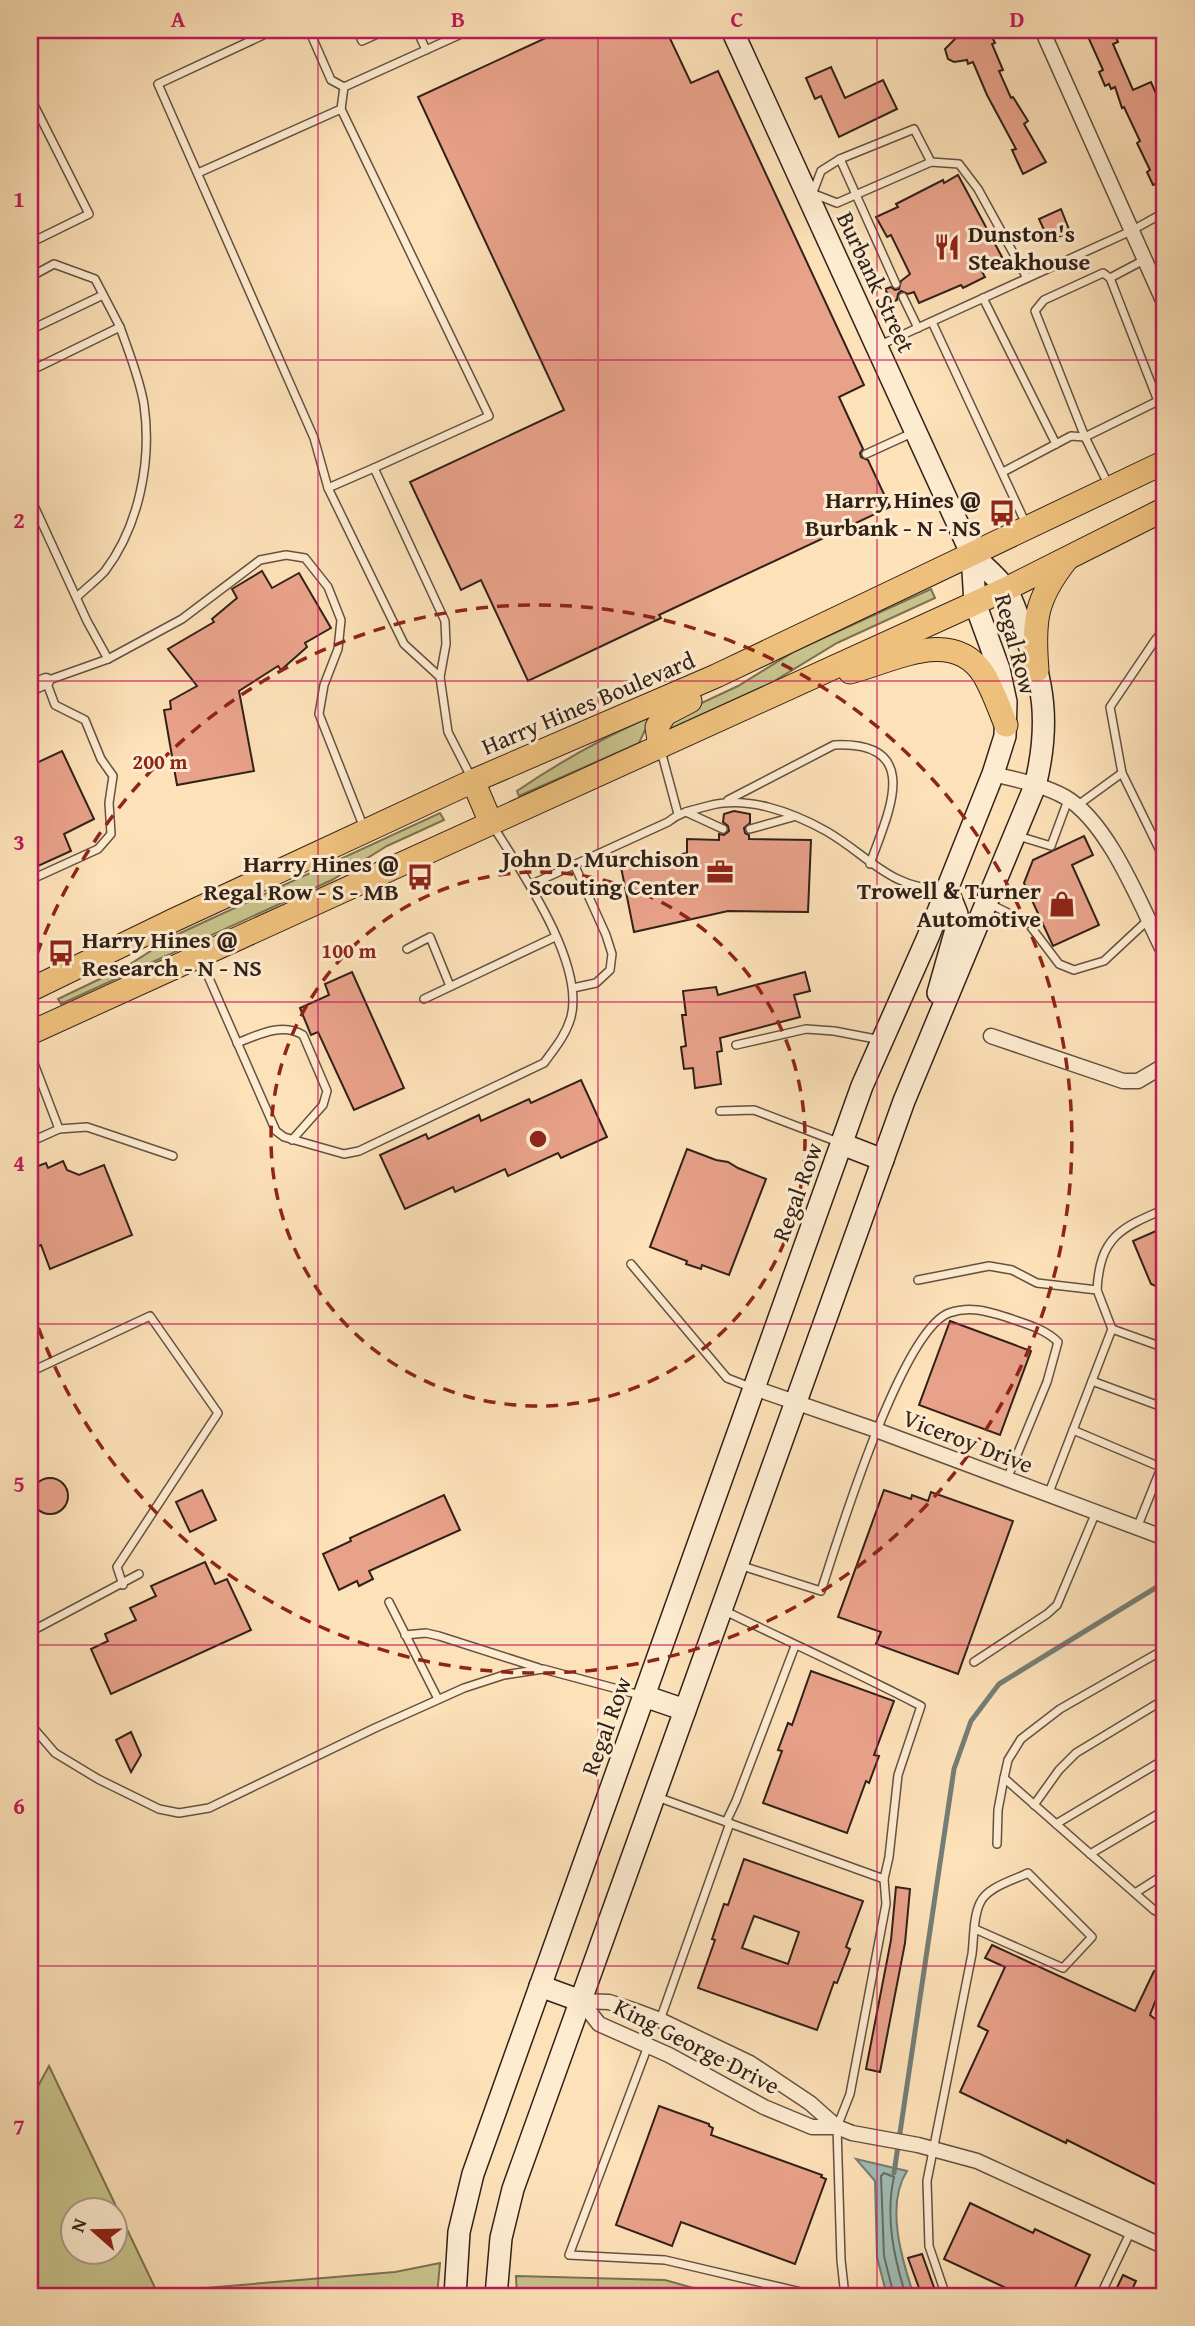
<svg xmlns="http://www.w3.org/2000/svg" width="1195" height="2326" viewBox="0 0 1195 2326" font-family="'Gentium Book Plus',serif">
<rect width="100%" height="100%" fill="#fde1b8"/>
<filter id="stains"><feTurbulence type="fractalNoise" baseFrequency=".00286" numOctaves="4"/><feColorMatrix values="0 0 0 0 .2 0 0 0 0 .09 0 0 0 0 .02 0 0 0 .5 -.17"/></filter>
<radialGradient id="worn" r=".72"><stop offset=".6" stop-color="#630" stop-opacity="0"/><stop offset="1" stop-color="#630" stop-opacity=".3"/></radialGradient>
<g fill="#c7c18a" stroke="#7c7152" stroke-width="2" fill-rule="evenodd">
<path d="M931,589L935,598L837,643L771,683L672,728L669,723L678,714L738,686L795,651Z"/>
<path d="M645,719L648,720L647,726L639,743L519,796L517,791C558,763 599,740 645,719Z"/>
<path d="M440,813L444,820L387,846L332,880L61,1004L58,999L127,966L176,935Z"/>
<path d="M49,2066L157,2292L395,2272L440,2263L437,2296H30V2101ZM116,2210V2252H74V2210Z"/>
<path d="M516,2276L665,2280L722,2296H517Z"/>
</g>
<path fill="#a0bcb4" stroke="#747e76" stroke-width="2" d="M856,2159L907,2171C885,2205 902,2260 914,2296H887L877,2257L875,2181Z"/>
<g fill="none" stroke-linecap="round" stroke-linejoin="round">
<path stroke="#686e66" stroke-width="2" d="M894,2296L884,2256L881,2176L884,2173L894,2177C885,2217 894,2258 906,2296"/>
<path stroke="#747e76" stroke-width="5" d="M894,2173L954,1769L971,1721L999,1684L1165,1582"/>
</g>
<g fill="#e9a28a" stroke="#312119" stroke-width="2" fill-rule="evenodd">
<path d="M563,30H666L691,83L718,71L864,385L839,397L863,449L860,453L861,457L868,460L890,507L659,615L661,618L528,681L481,580L461,590L410,482L564,410L418,97Z"/>
<path d="M967,30H989L995,43L992,44L1003,70L999,71L1011,98L1013,97L1028,121L1024,124L1046,162L1023,174L1012,150L1016,149L987,95L973,62L968,64L967,60L954,62L948,59L945,49L956,38L955,35Z"/>
<path d="M1085,30H1113L1118,42L1113,44L1133,90L1151,82L1165,114V180L1153,185L1147,172L1150,170L1137,143L1140,141L1124,107L1122,108L1115,87L1111,89L1109,84L1105,86L1099,72L1103,70Z"/>
<path d="M831,67L845,98L883,80L897,109L839,137L821,96L815,99L806,78Z"/>
<path d="M958,175L1002,257L980,268L985,277L963,288L961,285L919,303L914,292L908,294L901,291L898,294L897,300L892,302L885,289L891,287L895,290L899,289L901,281L910,274L891,235L887,237L876,217L898,207L896,204L943,180L944,183Z"/>
<path d="M1061,209L1070,232L1049,241L1039,219Z"/>
<path d="M262,571L272,588L299,573L331,628L305,643L307,647L281,670L278,666L239,691L254,771L177,785L164,710L171,709L170,701L197,686L168,649L214,622L212,619L237,598L232,589Z"/>
<path d="M62,751L94,819L64,834L71,851L38,866L30,849V766Z"/>
<path d="M734,811L750,814V823L744,828L745,833L749,835V839L811,840L808,912L728,911L634,932L621,867L687,853V839L719,840V834L724,835L729,831L728,826L723,822L724,814Z"/>
<path d="M1084,836L1093,855L1072,865L1099,925L1053,946L1024,883L1033,860Z"/>
<path d="M352,972L404,1088L354,1110L318,1032L311,1035L300,1008L329,995L325,984Z"/>
<path d="M805,972L810,991L794,995L800,1017L720,1038L722,1051L717,1052L721,1084L695,1088L693,1068L684,1069L681,1047L686,1046L682,1015H686L683,991L716,987L718,995Z"/>
<path d="M581,1080L607,1137L561,1158L558,1153L508,1176L505,1169L455,1192L453,1187L405,1209L380,1155L426,1134L428,1139L479,1115L481,1121L529,1099L531,1103Z"/>
<path d="M687,1149L716,1160L728,1162L738,1168L766,1179L729,1275L702,1265L701,1269L686,1264L687,1261L650,1247Z"/>
<path d="M63,1161L67,1170L79,1175L104,1165L132,1235L50,1269L41,1245L30,1249V1169L46,1163L48,1168Z"/>
<path d="M1165,1227V1290L1151,1284L1133,1241Z"/>
<path d="M950,1321L1031,1351L1000,1435L919,1405Z"/>
<circle cx="50" cy="1496" r="18"/>
<path d="M202,1490L216,1520L190,1532L176,1502Z"/>
<path d="M884,1490L911,1499L912,1495L928,1501L931,1492L1013,1521L958,1674L876,1644L881,1632L838,1617Z"/>
<path d="M444,1495L460,1530L369,1571L373,1579L359,1586L357,1581L339,1590L323,1554L351,1541L350,1538Z"/>
<path d="M205,1562L215,1584L227,1579L251,1630L111,1694L91,1649L108,1641L105,1634L136,1620L130,1608L156,1596L151,1586Z"/>
<path d="M811,1671L894,1701L874,1755L879,1756L869,1783L866,1781L847,1833L763,1803L782,1751L778,1750L788,1723L792,1725Z"/>
<path d="M131,1732L141,1755L131,1772L116,1740Z"/>
<path d="M744,1859L863,1901L846,1947L850,1949L837,1983L834,1982L817,2030L698,1988L715,1940L712,1939L724,1904L728,1905ZM754,1916L799,1932L788,1964L742,1948Z"/>
<path d="M896,1887L910,1889L905,1943L880,2072L866,2069L891,1940Z"/>
<path d="M992,1945L1135,2011L1154,1971L1165,1976L1150,2015L1165,2027V2189L1067,2140L1066,2143L960,2092L988,2031L978,2026L1005,1967L985,1958Z"/>
<path d="M659,2106L709,2124V2126L713,2128L711,2135L822,2175L821,2177L826,2179L795,2264L681,2222L672,2246L616,2225Z"/>
<path d="M970,2203L1033,2233L1035,2229L1090,2255L1071,2296H1002L1006,2288L944,2259Z"/>
<path d="M922,2254L936,2293L928,2296H922L908,2258Z"/>
<path d="M1123,2275L1136,2281L1129,2296H1113Z"/>
</g>
<g fill="none" stroke-linecap="round" stroke-linejoin="round">
<g stroke="#645141" stroke-width="10">
<g id="lane">
<path d="M274,30L158,84L314,438L328,488L404,644L440,677"/>
<path d="M309,30L331,80L344,87"/>
<path d="M357,30L362,41L386,30"/>
<path d="M417,30L426,50"/>
<path d="M30,97L89,214L30,243"/>
<path d="M341,109L489,416L374,468L445,621L446,644L440,677L448,732L472,779"/>
<path d="M840,159L896,284"/>
<path d="M198,173L341,109L344,87L470,30"/>
<path d="M814,194L837,203L931,162L959,164L978,189L1027,278"/>
<path d="M812,195L821,171L840,159L914,129L931,162"/>
<path d="M1144,260L1110,278L1158,401"/>
<path d="M30,277L54,264L95,279L120,327"/>
<path d="M903,297L918,328"/>
<path d="M983,298L1056,444"/>
<path d="M932,322L1026,524"/>
<path d="M30,330L103,295"/>
<path d="M878,346L1131,231L1165,212"/>
<path d="M30,371L120,327C129,353 140,379 144,405C152,461 139,526 105,571C97,580 86,588 77,597"/>
<path d="M866,454L912,433"/>
<path d="M1003,472L1071,436L1085,437L1158,401L1165,415"/>
<path d="M1109,486L1085,437L1035,311L1044,300L1103,273L1110,278"/>
<path d="M328,488L374,468"/>
<path d="M30,497L87,621L108,659"/>
<path d="M661,751L678,814"/>
<path d="M1122,773L1110,707L1156,639L1165,629"/>
<path d="M728,800L834,745C925,741 888,813 870,864"/>
<path d="M1078,805L1122,773L1165,861"/>
<path d="M686,812L723,829"/>
<path d="M750,829L793,817"/>
<path d="M1015,835L1051,846L1068,800"/>
<path d="M30,880L98,849L111,834L109,803L113,776L101,759L85,720L55,705L46,681L108,659L182,619L260,560L286,555L305,558L328,587L341,620L338,649L324,685L319,714L364,828"/>
<path d="M530,885L668,822C680,812 693,810 708,806C746,795 792,812 826,831C868,855 891,890 944,889"/>
<path d="M988,903L1028,923L1059,964L1074,970L1104,961L1148,920"/>
<path d="M407,949L430,937L450,986"/>
<path d="M201,960L276,1131L284,1137L344,1154L359,1151L544,1063C555,1048 566,1035 571,1017C585,963 521,871 493,826"/>
<path d="M573,988L596,983L610,970L612,954L606,935L574,864"/>
<path d="M424,999L555,937"/>
<path d="M237,1043C258,1035 282,1022 303,1035L327,1091L323,1105L292,1140"/>
<path d="M736,1045L806,1029L834,1031L881,1040"/>
<path d="M30,1053L59,1129"/>
<path d="M720,1111L754,1110L838,1142"/>
<path d="M30,1142L59,1129L87,1127L173,1156"/>
<path d="M631,1264L727,1378L750,1387"/>
<path d="M918,1280L989,1266L1012,1270L1037,1283L1097,1290L1112,1329L1048,1495"/>
<path d="M1097,1290C1100,1237 1120,1228 1165,1209"/>
<path d="M1112,1329L1165,1348"/>
<path d="M30,1372L150,1316L218,1413L117,1567L123,1585"/>
<path d="M1092,1381L1165,1408"/>
<path d="M1073,1430L1165,1469"/>
<path d="M1137,1528L1165,1458"/>
<path d="M739,1565L821,1591C838,1539 901,1331 949,1313C970,1306 986,1311 1006,1317C1025,1324 1044,1328 1058,1342L1047,1382L1007,1479"/>
<path d="M389,1602L438,1699"/>
<path d="M723,1610C789,1642 856,1672 921,1706L898,1775L889,1857L884,1879"/>
<path d="M30,1632L139,1574"/>
<path d="M405,1635L426,1633L439,1636L539,1668"/>
<path d="M1165,1649L1060,1709L1021,1739L1008,1760L1004,1778L1154,1910L1165,1916"/>
<path d="M974,1662L1047,1614L1057,1605L1096,1512"/>
<path d="M30,1724L55,1753L98,1779L159,1809L179,1813L209,1808L375,1728L464,1688L504,1675L543,1669L640,1695"/>
<path d="M657,1797L884,1879L886,1904L850,2094L837,2127L841,2260L845,2296"/>
<path d="M1034,1805L1059,1770L1076,1753L1165,1699"/>
<path d="M726,1822L736,1801L795,1646"/>
<path d="M1056,1824L1165,1759"/>
<path d="M997,1844L998,1810L1004,1778"/>
<path d="M1090,1854L1165,1810"/>
<path d="M1135,1893L1165,1874"/>
<path d="M660,2020L730,1823"/>
<path d="M648,2046L569,2255L665,2260L818,2296"/>
<path d="M946,2296L929,2246L927,2181L972,1954C974,1939 973,1917 980,1903C987,1887 1014,1880 1028,1873L1092,1937L1063,1968L975,1929"/>
<path d="M1100,2296L1131,2231"/>
</g>
</g>
<g stroke="#645141" stroke-width="17">
<g id="street">
<path d="M1042,30L1165,305"/>
<path d="M30,688L46,681"/>
<path d="M993,774C1017,780 1044,785 1065,797C1110,823 1142,909 1165,954"/>
<path d="M991,1036L1123,1081H1138L1165,1065"/>
<path d="M754,1388L876,1430L1165,1538"/>
<path d="M581,2001L609,2002L636,2011L660,2020L750,2063L810,2103L837,2127L852,2133L918,2145L977,2161L1165,2247"/>
<path d="M581,2001L599,2024L669,2055L764,2107L812,2127H837"/>
</g>
</g>
<g stroke="#312119" stroke-width="24">
<g id="secondary">
<path d="M938,993L955,933L957,914L947,889"/>
<path d="M842,1144L883,1160"/>
<path d="M644,1696L685,1710"/>
<path d="M540,1986L581,2001"/>
<path d="M455,2296L459,2232L473,2174L862,1086L928,937L993,774L1005,736L1006,702L999,669L975,603L972,555"/>
<path d="M496,2296L501,2238L513,2189L904,1101L1035,786C1050,726 1045,681 1021,624C1016,613 1013,600 1006,590C998,577 983,566 972,555L732,30"/>
</g>
</g>
<g stroke="#312119" stroke-width="25">
<g id="primary">
<path d="M1037,670C1033,621 1035,599 1067,559"/>
<path d="M850,672C893,661 953,626 984,675C993,690 999,708 1006,725"/>
<path d="M660,747L657,727L665,714L690,701"/>
<path d="M473,781L491,823"/>
<path d="M30,990L174,920L473,781L716,676L1165,462"/>
<path d="M30,1033L1006,589L1165,509"/>
</g>
</g>
<use href="#lane" stroke="#feecd1" stroke-width="7"/>
<use href="#street" stroke="#feecd1" stroke-width="14"/>
<use href="#secondary" stroke="#feecd1" stroke-width="21"/>
<use href="#primary" stroke="#eec07c" stroke-width="23"/>
</g>
<path fill="none" stroke="#c2185b" stroke-width="2" stroke-opacity="0.55" d="M318,30V2296M598,30V2296M877,30V2296M30,360H1165M30,681H1165M30,1002H1165M30,1324H1165M30,1645H1165M30,1966H1165"/>
<g fill="none" stroke="#8f2418" stroke-width="3.5" stroke-dasharray="12 9">
<circle cx="538" cy="1139" r="267"/>
<path d="M30 974A534 534 0 1 1 30 1304"/>
</g>
<defs>
<g id="restaurant-bare" transform="scale(2.1)"><path d="M-5-6h1v4h1v-4h1v4h1v-4h1v5L-1.5 .5V6h-2V.5L-5-1ZM5-6V6H3V1.5H1.5Q1.5-4 5-6Z" fill="#8f2418" stroke="#feecd1" stroke-width="2.5" paint-order="stroke"/></g>
<g id="bus-bare" transform="scale(2.1)"><path d="M-5-6H5V4H4V6H2V4H-2V6H-4V4H-5ZM-3.5-4V0h7V-4ZM-3.5 1.2v1.5H-2V1.2ZM2 1.2v1.5H3.5V1.2Z" fill="#8f2418" stroke="#feecd1" stroke-width="2.5" paint-order="stroke"/></g>
<g id="office-bare" transform="scale(2.1)"><path d="M-6-3h4V-5.5h4V-3h4V5H-6ZM-1-4.5V-3h2v-1.5ZM-6 0V1H6V0Z" fill="#8f2418" stroke="#feecd1" stroke-width="2.5" paint-order="stroke"/></g>
<g id="shop-bare" transform="scale(2.1)"><path d="M-5-2.5h2.3a2.7 3.5 0 0 1 5.4 0H5L5.5 6h-11ZM-1.5-2.5h3a1.5 2.3 0 0 0-3 0Z" fill="#8f2418" stroke="#feecd1" stroke-width="2.5" paint-order="stroke"/></g>
</defs>
<g fill-rule="evenodd">
<use href="#restaurant-bare" x="947" y="247"/>
<use href="#bus-bare" x="1002" y="513"/>
<use href="#office-bare" x="720" y="872"/>
<use href="#bus-bare" x="420" y="877"/>
<use href="#shop-bare" x="1062" y="904"/>
<use href="#bus-bare" x="61" y="953"/>
</g>
<g text-anchor="middle" dominant-baseline="central" stroke-width="6" stroke-linejoin="round" paint-order="stroke">
<g font-size="24" font-weight="bold" fill="#312119" stroke="#feecd1" text-anchor="end">
<text x="968" y="233" text-anchor="start">Dunston's<tspan x="968" dy="28">Steakhouse</tspan></text>
<text x="981" y="499">Harry Hines @<tspan x="981" dy="28">Burbank - N - NS</tspan></text>
<text x="699" y="858">John D. Murchison<tspan x="699" dy="28">Scouting Center</tspan></text>
<text x="399" y="863">Harry Hines @<tspan x="399" dy="28">Regal Row - S - MB</tspan></text>
<text x="1041" y="890">Trowell &amp; Turner<tspan x="1041" dy="28">Automotive</tspan></text>
<text x="82" y="939" text-anchor="start">Harry Hines @<tspan x="82" dy="28">Research - N - NS</tspan></text>
</g>
<g font-size="24" fill="#312119" stroke="#feecd1">
<text transform="translate(876 282) rotate(65)">Burbank Street</text>
<text transform="translate(1016 644) rotate(75)">Regal Row</text>
<text transform="translate(588 703) rotate(-23)">Harry Hines Boulevard</text>
<text transform="translate(797 1192) rotate(-70)">Regal Row</text>
<text transform="translate(968 1441) rotate(21)">Viceroy Drive</text>
<text transform="translate(606 1726) rotate(-70)">Regal Row</text>
<text transform="translate(697 2046) rotate(27)">King George Drive</text>
</g>
</g>
<circle cx="538" cy="1139" r="10" fill="#8f2418" stroke="#feecd1" stroke-width="3.5"/>
<g font-size="21" text-anchor="middle" font-weight="bold" fill="#8f2418" stroke="#feecd1" stroke-width="6" stroke-linejoin="round" paint-order="stroke">
<text x="160" y="769">200 m</text>
<text x="349" y="958">100 m</text>
</g>
<rect width="1195" height="2326" fill="none" stroke="#fde1b8" stroke-width="77"/>
<g transform="translate(94 2231) rotate(290)"><circle r="33" fill="#feecd1" stroke="#ac9b87" stroke-width="2"/>
<path d="M0-5L12 26L0 18L-12 26Z" fill="#8f2418"/>
<text y="-10" font-size="19" font-weight="bold" text-anchor="middle" fill="#312119">N</text>
</g>
<rect x="38" y="38" width="1118" height="2250" fill="none" stroke="#c2185b" stroke-width="2.5"/>
<g font-size="23" text-anchor="middle" font-weight="bold" fill="#c2185b">
<text x="178" y="27">A</text>
<text x="458" y="27">B</text>
<text x="737" y="27">C</text>
<text x="1017" y="27">D</text>
<text x="19" y="207">1</text>
<text x="19" y="528">2</text>
<text x="19" y="850">3</text>
<text x="19" y="1171">4</text>
<text x="19" y="1492">5</text>
<text x="19" y="1814">6</text>
<text x="19" y="2135">7</text>
</g>
<rect width="100%" height="100%" filter="url(#stains)"/>
<rect width="100%" height="100%" fill="url(#worn)"/>
</svg>
